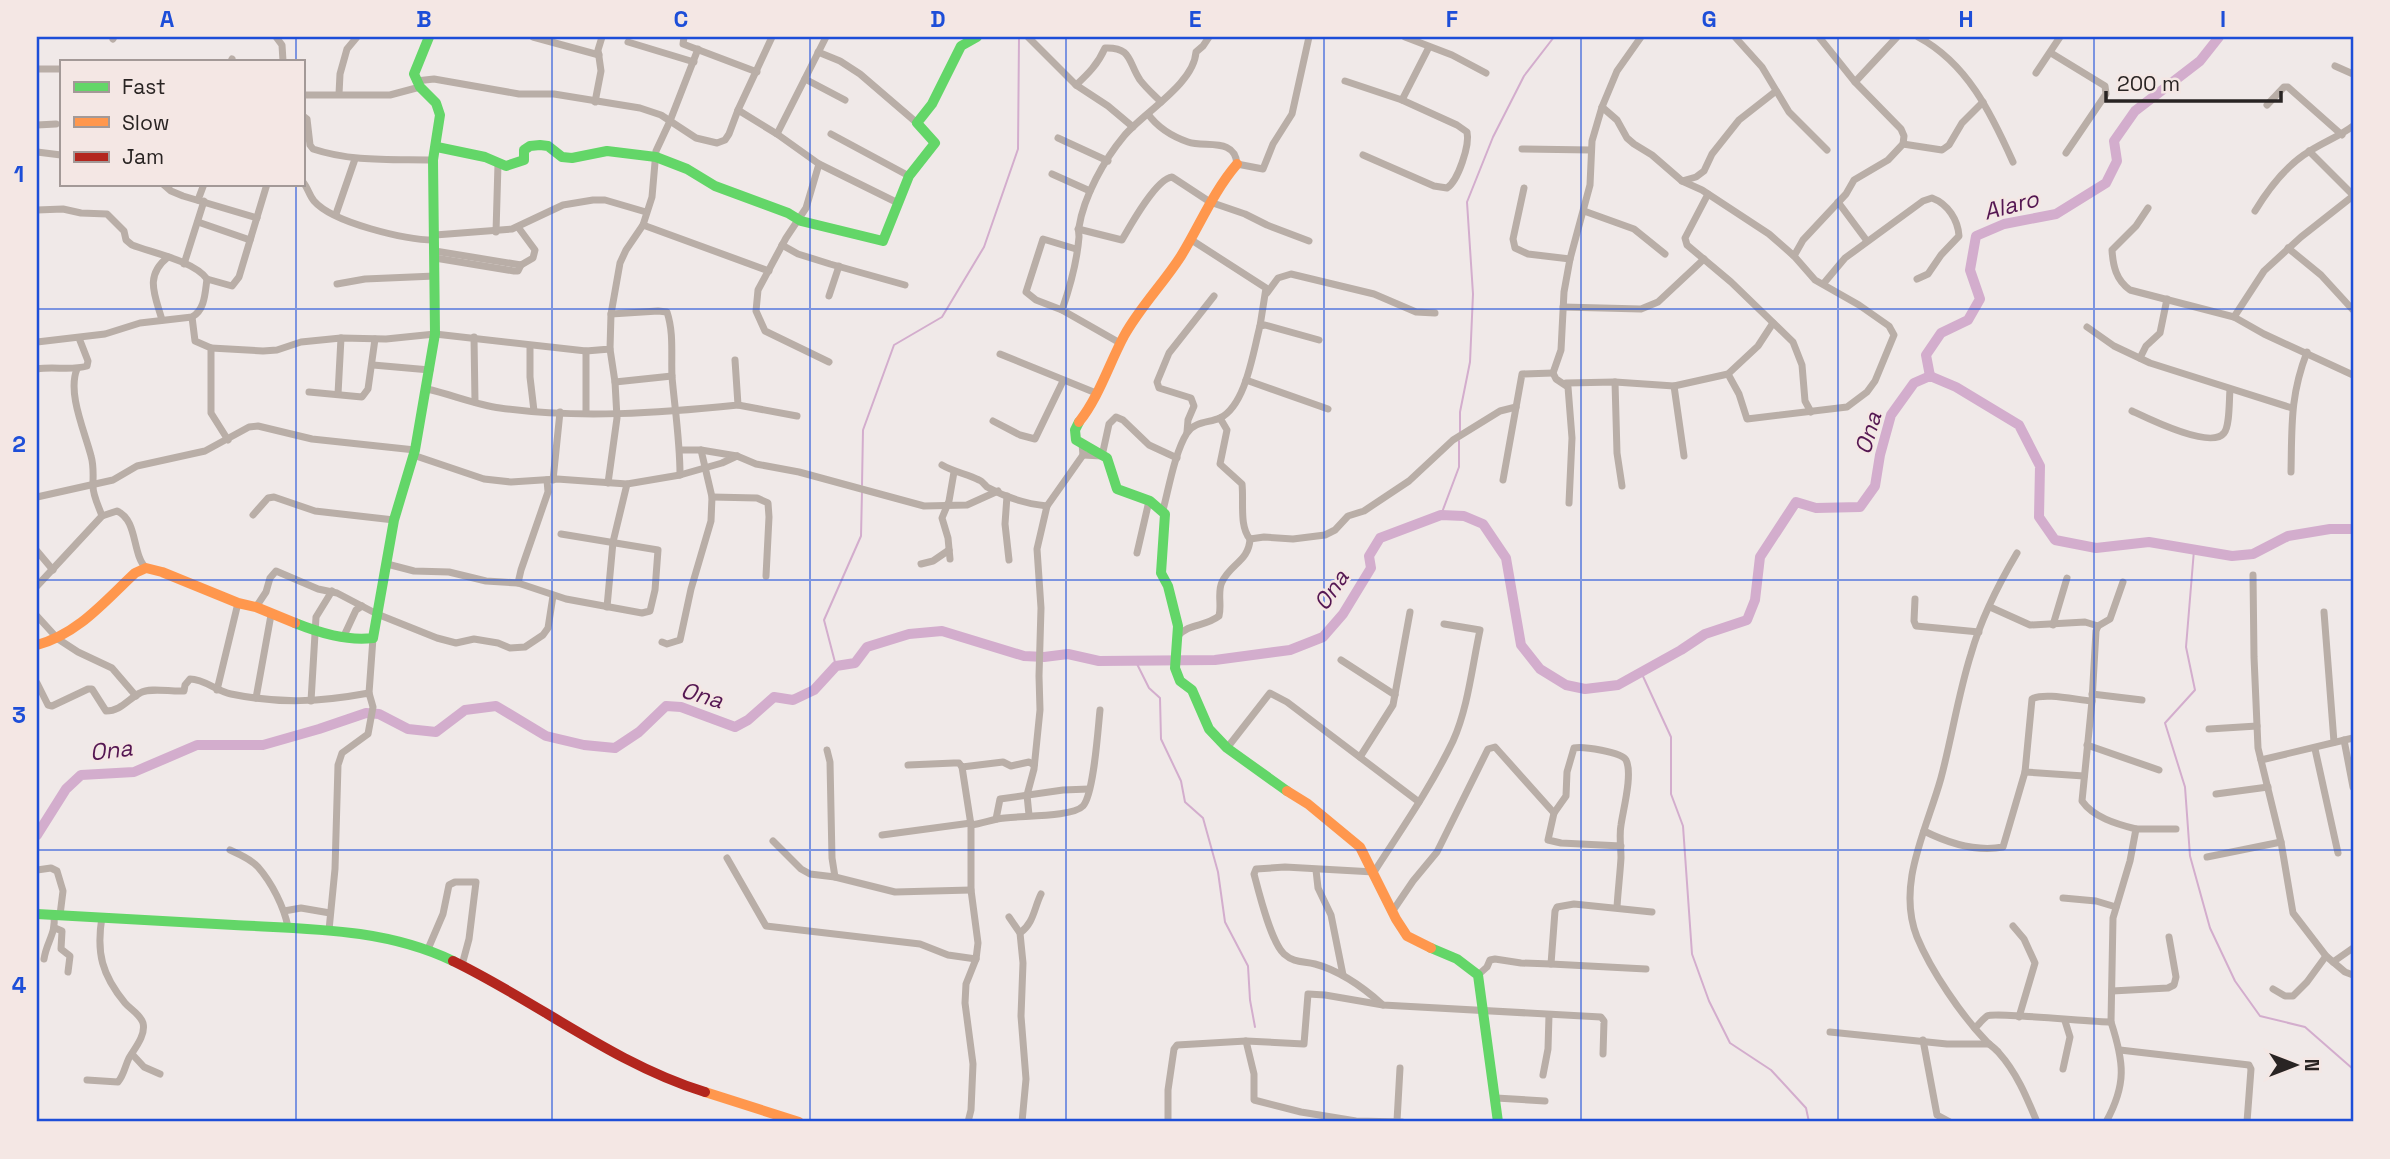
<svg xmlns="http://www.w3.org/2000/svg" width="2390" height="1159" viewBox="0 0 2390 1159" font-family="'Space Grotesk',sans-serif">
<rect width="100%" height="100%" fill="#f0e9e8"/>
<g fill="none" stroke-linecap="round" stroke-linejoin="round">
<g stroke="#d3adcd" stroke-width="2">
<path d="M1460,432V412L1470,362L1473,294L1467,202L1493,137L1524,76L1554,37"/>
<path d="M862,485L863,430L894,345L942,317L984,247L1018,149L1019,37"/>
<path d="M1441,515L1459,467V441"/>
<path d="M2194,550L2186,647L2195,690L2165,723L2185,787L2190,856L2210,928L2235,981L2260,1016L2305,1027L2353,1069"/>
<path d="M1136,662L1149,688L1160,698L1161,739L1181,781L1185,802L1203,818L1218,872L1225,922L1248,966L1250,1000L1255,1027"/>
<path d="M836,666L824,620L861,536L862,491"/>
<path d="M1641,672L1671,737V794L1683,826L1692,954L1709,1001L1730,1043L1771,1070L1806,1108L1809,1122"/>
</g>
<g stroke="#d3adcd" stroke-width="10">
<path d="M1930,376L1926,355L1941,333L1968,320L1980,299L1970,270L1976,236L2004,224L2056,214L2106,183L2117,161L2114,141L2135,111L2200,61L2219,37"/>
<path d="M37,835L66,789L81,775L134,772L197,745H263L319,729L366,713L379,714L408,729L436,732L465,710L496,706L546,736L584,745L615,748L639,732L666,706L681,707L735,727L748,720L774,697L793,700L814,690L836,666L855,663L867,647L909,634L942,631L1024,656L1044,657L1068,654L1099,661L1215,660L1290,650L1323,637L1343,614L1371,568L1369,556L1380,538L1441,515L1464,516L1483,524L1506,558L1521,645L1540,669L1566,685L1585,689L1618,685L1681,650L1705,634L1747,620L1755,600L1760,557L1796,502L1816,508L1860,507L1875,486L1880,455L1891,415L1914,383L1930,376L1956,387L2019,425L2040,466L2039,517L2055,540L2096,548L2149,542L2232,556L2253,554L2288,536L2330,529H2353"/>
</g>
<g stroke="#b9aea7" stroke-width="7">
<path d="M276,37L282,45L283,61"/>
<path d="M533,37L599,55"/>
<path d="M684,37L683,44L757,72"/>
<path d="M1028,37L1076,85"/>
<path d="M1405,37L1452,55L1486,73"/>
<path d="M1735,37L1762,67L1789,112L1827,150"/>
<path d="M1918,37C1967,63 1991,113 2013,162"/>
<path d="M113,39L114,37"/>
<path d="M628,42L694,62"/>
<path d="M818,52L840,61L860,74L917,123"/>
<path d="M2051,53L2105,86L2106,94L2066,153"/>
<path d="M231,61L232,59"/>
<path d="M2335,66L2353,74"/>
<path d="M37,69H61"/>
<path d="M2036,73L2060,37"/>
<path d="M805,79L845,100"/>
<path d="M416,81L434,79L519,94H554L640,108L661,115L696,138L717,143L725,140L729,134L738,110L772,37"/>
<path d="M1345,81L1402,100L1429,47"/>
<path d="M1855,82L1897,37"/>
<path d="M339,94L340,74L347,49L357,37"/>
<path d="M303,95H390L420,87"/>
<path d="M595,102L601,71L598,50L602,37"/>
<path d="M2267,105L2284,87H2288L2342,135"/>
<path d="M1602,107L1617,120L1627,138L1634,144L1652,155L1682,181L1702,190L1769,234L1794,256L1815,280L1859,305L1889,326L1894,335L1875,381L1867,392L1847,407L1747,419L1739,394L1728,374"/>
<path d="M738,110L777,134L819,164L806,208L786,238L758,290L756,311L765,331L829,362"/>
<path d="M1148,114C1158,128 1171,136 1188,142C1205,148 1235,137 1237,164L1263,169L1273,144L1292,114L1309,37"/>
<path d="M303,116L307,119L310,145L313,149C352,162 392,159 433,160"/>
<path d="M37,125L56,124"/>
<path d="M1133,127L1108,106L1076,85C1088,74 1098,64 1105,48C1132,47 1128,62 1140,80C1146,88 1154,95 1161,102"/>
<path d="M777,134L826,37"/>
<path d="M831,134L909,176"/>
<path d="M1058,138L1108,161"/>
<path d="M1903,144L1942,150L1949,145L1962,123L1983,102"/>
<path d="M1522,149L1591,150"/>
<path d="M2309,151L2353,195"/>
<path d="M37,152L61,155"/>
<path d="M1363,155L1434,186L1447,188C1458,181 1470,145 1467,132L1457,125L1402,100"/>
<path d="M819,164L898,203"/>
<path d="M1052,174L1090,191"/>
<path d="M1682,181L1696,177L1704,171L1712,154L1739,120L1776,91"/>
<path d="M303,182C308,188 309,195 314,201C333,223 406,240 434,240"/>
<path d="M163,184L171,191L183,196L257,218"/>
<path d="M1524,188L1513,239L1515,248L1528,254L1570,259"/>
<path d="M1708,194L1685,238L1687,245L1731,282L1793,342L1802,365L1805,401L1811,412"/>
<path d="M198,200L204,184"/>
<path d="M1838,202L1867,241"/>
<path d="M2148,208L2136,226L2112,250C2113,266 2116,280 2130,290L2234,317L2264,334L2353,375"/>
<path d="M37,210L63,209L81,213L107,214L124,231L126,240L132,245C153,253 194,261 207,279"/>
<path d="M1584,211L1634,229L1665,254"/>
<path d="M2255,211C2269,188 2286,165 2310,151C2324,142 2340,136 2353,126"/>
<path d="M336,214L355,159"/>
<path d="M198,222L250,240"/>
<path d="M643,225L769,271"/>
<path d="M1078,229L1122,240C1130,226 1156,179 1172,177L1210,202L1245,214L1267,225L1309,241"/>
<path d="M496,232L498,164"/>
<path d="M435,235L512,229L563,205L593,200H605L646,212"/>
<path d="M1190,239L1266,288L1260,326"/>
<path d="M782,245L798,254L830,264L905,285"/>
<path d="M2288,248L2321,275L2353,310"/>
<path d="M1076,249L1043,239L1026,292L1036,300L1062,310L1120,343"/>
<path d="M435,251L521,265L533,258L535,250L518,227"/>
<path d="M1794,256L1803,240L1846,194L1854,180L1888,160L1903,144L1904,136L1901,129L1855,82L1819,37"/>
<path d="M435,258L514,271H518L521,265"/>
<path d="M184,264L204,201"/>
<path d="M1824,283L1845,258L1923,201L1932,198C1948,204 1958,220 1959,236L1941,255L1928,274L1917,279"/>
<path d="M337,284L365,279L435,276"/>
<path d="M1267,293L1278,278L1291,274L1374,294L1416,312L1435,313"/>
<path d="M829,296L839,266"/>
<path d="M1563,307L1641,309L1658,302L1704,259"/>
<path d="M1062,310C1070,287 1077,262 1079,237C1079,234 1078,230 1079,227C1084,196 1104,160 1124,136C1143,113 1194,84 1196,52L1203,46L1209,37"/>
<path d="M611,314L658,311L667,312C674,333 671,355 672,377C675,410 680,442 680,475"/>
<path d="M192,317L195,341L211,348V413L228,440"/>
<path d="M2234,317L2264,271L2301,237L2353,196"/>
<path d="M162,320C155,295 144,276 168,257"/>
<path d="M2087,327L2114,346L2150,363L2292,408"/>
<path d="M474,337L475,402"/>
<path d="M37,342L105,334L140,323L192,317C205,310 205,293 207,279L232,286L239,277L267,184"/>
<path d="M530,346V377L534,411"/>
<path d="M211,348L263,351L277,350L301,342L341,338L386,339L435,334L586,351"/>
<path d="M610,349L615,382L672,376"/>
<path d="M1000,354L1096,393"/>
<path d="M2140,358L2146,346L2160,333L2167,299"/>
<path d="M373,365L430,370"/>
<path d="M37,369C54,366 71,371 87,366L88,361L79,338"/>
<path d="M77,369C67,393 85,432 91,456C94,466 93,475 93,484C92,494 99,507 102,516"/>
<path d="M1246,380L1328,409"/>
<path d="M1615,382L1617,453L1622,486"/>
<path d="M1566,383L1615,382L1674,386L1728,374L1758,346L1773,323"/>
<path d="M1674,386L1684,456"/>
<path d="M427,389C450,394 477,405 500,408C578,419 660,413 738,405L735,360"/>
<path d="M309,392L362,397L368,389L375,339"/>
<path d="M338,394L341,338"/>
<path d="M738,405L797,416"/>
<path d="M2132,411C2147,418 2211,450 2224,433C2230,426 2229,399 2230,390"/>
<path d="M586,413V351L610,349L611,314L620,263L626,250L643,225L652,197L656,151L670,121L698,49"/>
<path d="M993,421L1020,435L1035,439L1063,381"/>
<path d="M1187,432L1188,420L1194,406L1191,398L1159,388L1157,382L1169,353L1214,296"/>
<path d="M680,450H701L737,456L756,464L799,472L924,506L967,505L998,491"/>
<path d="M413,455L484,479L511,482L557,479L627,484L680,475L722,463L737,456"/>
<path d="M1083,455L1102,456L1109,424L1116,417L1123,420L1149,445L1177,458"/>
<path d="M942,465C954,472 967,474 979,480C982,481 985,485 987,487C1005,497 1027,504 1047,506"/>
<path d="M2291,472C2292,426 2290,396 2307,352"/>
<path d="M553,480L560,412"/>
<path d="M1503,480L1522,374L1553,373"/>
<path d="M608,483L617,418L615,382"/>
<path d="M1007,496L1005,524L1009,560"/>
<path d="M37,497L113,480L137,466L205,451L249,427L258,426L312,439L415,450"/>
<path d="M712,497L757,498L768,503L769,517L766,576"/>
<path d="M1569,503L1572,438L1568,387L1556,379L1553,373L1561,350L1564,292L1570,259L1590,185L1592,141L1602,107L1617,71L1641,37"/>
<path d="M1163,510C1169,487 1175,452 1187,433C1195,421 1209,423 1220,418C1246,405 1253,352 1260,326L1265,325L1319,340"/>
<path d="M253,515L268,498L274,497L315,511L394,520"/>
<path d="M1250,539L1264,537L1293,539L1325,535L1335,530L1348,516L1364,511L1409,481L1453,440L1500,411L1516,407"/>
<path d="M37,551L53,570"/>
<path d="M1137,553L1149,501"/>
<path d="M2017,553C1998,585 1981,619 1971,654C1958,695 1952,737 1941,778C1927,829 1896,884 1917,937C1931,971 1962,1016 1987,1042C1991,1046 1996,1049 1999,1053C2017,1073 2027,1098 2037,1122"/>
<path d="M950,559L948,538L942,518L949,501L954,472"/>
<path d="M387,564L414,571L449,572L486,581L518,583L566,599L642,613L650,611L655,590L658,550L561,534"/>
<path d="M921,564L933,561L949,550"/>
<path d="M2253,575L2254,657L2258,748L2281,842L2293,913L2326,956L2345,972L2353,975"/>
<path d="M518,583L521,570L548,492L547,480"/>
<path d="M37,586L102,516L117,511C138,520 132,555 146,568"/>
<path d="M1915,599L1914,621L1916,626L1979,632"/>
<path d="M256,607L266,592L270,578L276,571L318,589L337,593L377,614L437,638L456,643L474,639L498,643L510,648L525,647L543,635L548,628L553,596"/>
<path d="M607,607L613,542L627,484"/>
<path d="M1990,607L2030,625L2085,622L2098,626"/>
<path d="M2324,612L2334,742"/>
<path d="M37,616L58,639L78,652L112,668L136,696"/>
<path d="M1444,624L1480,630C1472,667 1468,708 1453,741C1431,787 1401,830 1374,872L1285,867L1256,869L1254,874C1259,893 1271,942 1284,954C1294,963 1304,961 1315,964C1341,971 1363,987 1383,1005L1601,1017L1604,1021L1603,1054"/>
<path d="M2053,625L2067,578"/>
<path d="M1178,636C1189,623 1205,627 1219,616C1222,605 1217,592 1222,582C1230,564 1249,561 1250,539C1239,526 1244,502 1242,484L1220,464L1227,430L1220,418"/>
<path d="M343,638L356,610L362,606"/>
<path d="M662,642L667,644L680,640L691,589L711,521L712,497L701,450"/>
<path d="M1341,660L1395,695"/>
<path d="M37,683L48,705L52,706L88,689H92L106,711C121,711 128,699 140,693C151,687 170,692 184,691L185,685L190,679C204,679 217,691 231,694C280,704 320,702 369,693L373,707L368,734L342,753L338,765L335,869L329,930"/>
<path d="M217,690L238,603"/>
<path d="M369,693L373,638"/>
<path d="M2092,694L2142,700"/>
<path d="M256,698L271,615"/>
<path d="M311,701L316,617L332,591"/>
<path d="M2209,729L2257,726"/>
<path d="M2344,740L2353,787"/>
<path d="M2087,745L2159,770"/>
<path d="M1227,748L1270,693L1287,702L1419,802"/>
<path d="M2315,749L2338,853"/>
<path d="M827,750L830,762L832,858L835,877"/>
<path d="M1360,757L1393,705L1410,612"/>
<path d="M2261,760L2353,738"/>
<path d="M908,765L954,763H959L962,767L1003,762L1011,766L1029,762L1034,765"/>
<path d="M962,767L971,825V890L978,943L976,959L966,984L965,1003L973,1064L971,1110L968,1122"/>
<path d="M2025,772L2084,776"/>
<path d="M2216,794L2268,787"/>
<path d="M1029,815L1027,795L1034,769L1040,710L1039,676L1041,608L1037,549L1047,506L1083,455L1082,444"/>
<path d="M996,819L1000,799L1063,790L1089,789"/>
<path d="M971,825C980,824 988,821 997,819C1015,815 1072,818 1083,806C1094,794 1098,728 1100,710"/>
<path d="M2136,829H2176"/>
<path d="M1924,831C1948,843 1976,852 2003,847L2025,772L2032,699C2044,692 2077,700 2092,701"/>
<path d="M882,835L971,823"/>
<path d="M773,841L801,869L810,874L835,877L895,892L971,890"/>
<path d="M230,850C239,854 251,859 258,867C272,883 284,907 288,927"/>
<path d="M2207,857L2281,842"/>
<path d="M727,858L766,926L920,944L948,955L976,959"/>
<path d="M37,870L51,868L57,871L63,891L60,915"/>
<path d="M1316,870L1318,888L1331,915L1343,975"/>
<path d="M2063,898L2096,901L2116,907"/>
<path d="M1617,907C1618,891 1620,874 1621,858C1621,847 1619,835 1621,825C1623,810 1633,774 1626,760C1622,752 1582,746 1574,748L1567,772L1566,796L1554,813L1548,840L1561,843L1621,846"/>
<path d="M284,911L301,908L330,913"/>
<path d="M1392,912L1413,881L1437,852L1488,749L1495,747L1554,813"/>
<path d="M1009,917L1020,933L1023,963L1021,1016L1026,1079L1022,1122"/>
<path d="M2013,926L2024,939L2035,963L2019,1017"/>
<path d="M55,928L62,931L61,949L70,956L68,972"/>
<path d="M1020,933C1034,923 1034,908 1041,894"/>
<path d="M428,949L443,914L449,885L455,882H476L469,939L462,965"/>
<path d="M44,959C47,940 56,935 54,915"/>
<path d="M2333,962L2353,948"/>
<path d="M1551,964L1646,969"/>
<path d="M1478,975L1487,967L1490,960L1495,959L1521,963L1551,964L1555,911L1557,907L1574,904L1652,912"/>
<path d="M2273,989L2285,996H2293L2307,982L2326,956"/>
<path d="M2112,991L2168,988L2174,985L2176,977L2169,937"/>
<path d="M1975,1028C1979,1024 1983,1019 1987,1016C1994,1012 2092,1022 2111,1022L2113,918L2130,861L2136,829C2116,824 2093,817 2082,801L2092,701L2096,631L2098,626L2110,619L2123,582"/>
<path d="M1830,1032L1947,1044H1989"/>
<path d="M1923,1040L1937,1115L1950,1122"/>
<path d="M1246,1041L1304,1044L1308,994L1325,995L1383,1005"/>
<path d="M2120,1050L2249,1065L2251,1069L2247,1122"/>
<path d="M132,1054L144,1067L160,1074"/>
<path d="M2063,1069L2070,1037L2065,1021"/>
<path d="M1543,1075L1548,1049L1549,1015"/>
<path d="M87,1080L118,1082C124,1075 125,1066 129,1058C135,1048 146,1035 143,1023C140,1014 131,1010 125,1003C102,975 96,953 102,917"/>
<path d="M1496,1098L1545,1101"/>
<path d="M1397,1121L1400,1068"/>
<path d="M1168,1122V1090L1174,1049L1177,1045L1246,1041L1254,1074V1100L1301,1112L1356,1121L1402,1122"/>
<path d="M2106,1122C2127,1084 2124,1062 2111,1022"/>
</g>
<g stroke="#63d668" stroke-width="10">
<path d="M437,147L485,157L506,166L524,160V150L530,146L540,145L548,146L562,157L572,158L607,151L656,157L687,169L715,186L788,213L801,221L883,241L909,176L935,143L917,123L932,104L961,46L977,37"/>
<path d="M1079,422L1075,430L1076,440L1107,458L1117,489L1150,501L1165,514L1161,573L1168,586L1178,626L1175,668L1180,681L1192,690L1209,729L1227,748L1287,791"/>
<path d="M295,623C320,633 346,641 373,638L394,520L415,450L435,334L433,160L440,115L436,103L420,87L414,74L429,37"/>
<path d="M37,914C103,918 168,921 234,925C308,929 385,928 453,961"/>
<path d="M1431,948L1457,959L1478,975L1498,1122"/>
</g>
<g stroke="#ff974d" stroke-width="10">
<path d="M1079,422C1099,397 1109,364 1124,336C1140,307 1163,284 1181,256C1200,225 1213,192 1237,164"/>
<path d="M37,645C78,634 105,601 135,573L146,568L162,572L238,603L256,607L295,623"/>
<path d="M1287,791L1308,804L1360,847L1396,919L1407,936L1431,948"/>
<path d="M705,1092L799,1122"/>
</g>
<path stroke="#b3261e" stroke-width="10" d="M453,961C538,1002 614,1064 705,1092"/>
</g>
<path fill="none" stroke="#1d4ed8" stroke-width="2" stroke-opacity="0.55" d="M296,37V61M552,37V1122M810,37V1122M1066,37V1122M1324,37V1122M1581,37V1122M1838,37V1122M2094,37V1122M296,184V1122M37,309H2353M37,580H2353M37,850H2353"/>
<g text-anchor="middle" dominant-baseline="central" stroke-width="5" stroke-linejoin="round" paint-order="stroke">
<g font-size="23" font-style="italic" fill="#551752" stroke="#f4e7e4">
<text transform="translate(2011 205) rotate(-15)">Alaro</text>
<text transform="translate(1868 433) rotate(-74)">Ona</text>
<text transform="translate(1331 590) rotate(-56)">Ona</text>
<text transform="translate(702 695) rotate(16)">Ona</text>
<text transform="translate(111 750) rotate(-7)">Ona</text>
</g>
</g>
<rect width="2390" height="1159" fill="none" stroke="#f4e7e4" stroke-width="77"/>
<rect x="60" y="60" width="245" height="126" fill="#f4e7e4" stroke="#a39997" stroke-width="2"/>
<rect x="74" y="82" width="35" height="10" fill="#63d668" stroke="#a39997" stroke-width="2"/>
<text x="122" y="94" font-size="21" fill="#292423">Fast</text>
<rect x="74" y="117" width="35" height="10" fill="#ff974d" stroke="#a39997" stroke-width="2"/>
<text x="122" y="130" font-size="21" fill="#292423">Slow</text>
<rect x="74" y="152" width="35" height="10" fill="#b3261e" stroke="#a39997" stroke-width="2"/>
<text x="122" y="164" font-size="21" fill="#292423">Jam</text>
<g transform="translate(2295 1065) rotate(90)" stroke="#f4e7e4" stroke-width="5" paint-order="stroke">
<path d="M0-5L12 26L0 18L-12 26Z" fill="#292423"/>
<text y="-10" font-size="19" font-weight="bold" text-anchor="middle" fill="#292423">N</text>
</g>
<path d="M2106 91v10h175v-10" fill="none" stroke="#292423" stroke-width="3.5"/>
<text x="2117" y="91" font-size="21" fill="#292423" stroke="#f4e7e4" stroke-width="5" paint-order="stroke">200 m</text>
<rect x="38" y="38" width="2314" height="1082" fill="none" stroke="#1d4ed8" stroke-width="2.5"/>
<g font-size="23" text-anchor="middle" font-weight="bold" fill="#1d4ed8">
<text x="167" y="27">A</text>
<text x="424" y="27">B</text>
<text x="681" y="27">C</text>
<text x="938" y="27">D</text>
<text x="1195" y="27">E</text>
<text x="1452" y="27">F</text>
<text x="1709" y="27">G</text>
<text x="1966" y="27">H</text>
<text x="2223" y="27">I</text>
<text x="19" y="182">1</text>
<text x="19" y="452">2</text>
<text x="19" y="723">3</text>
<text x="19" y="993">4</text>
</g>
</svg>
